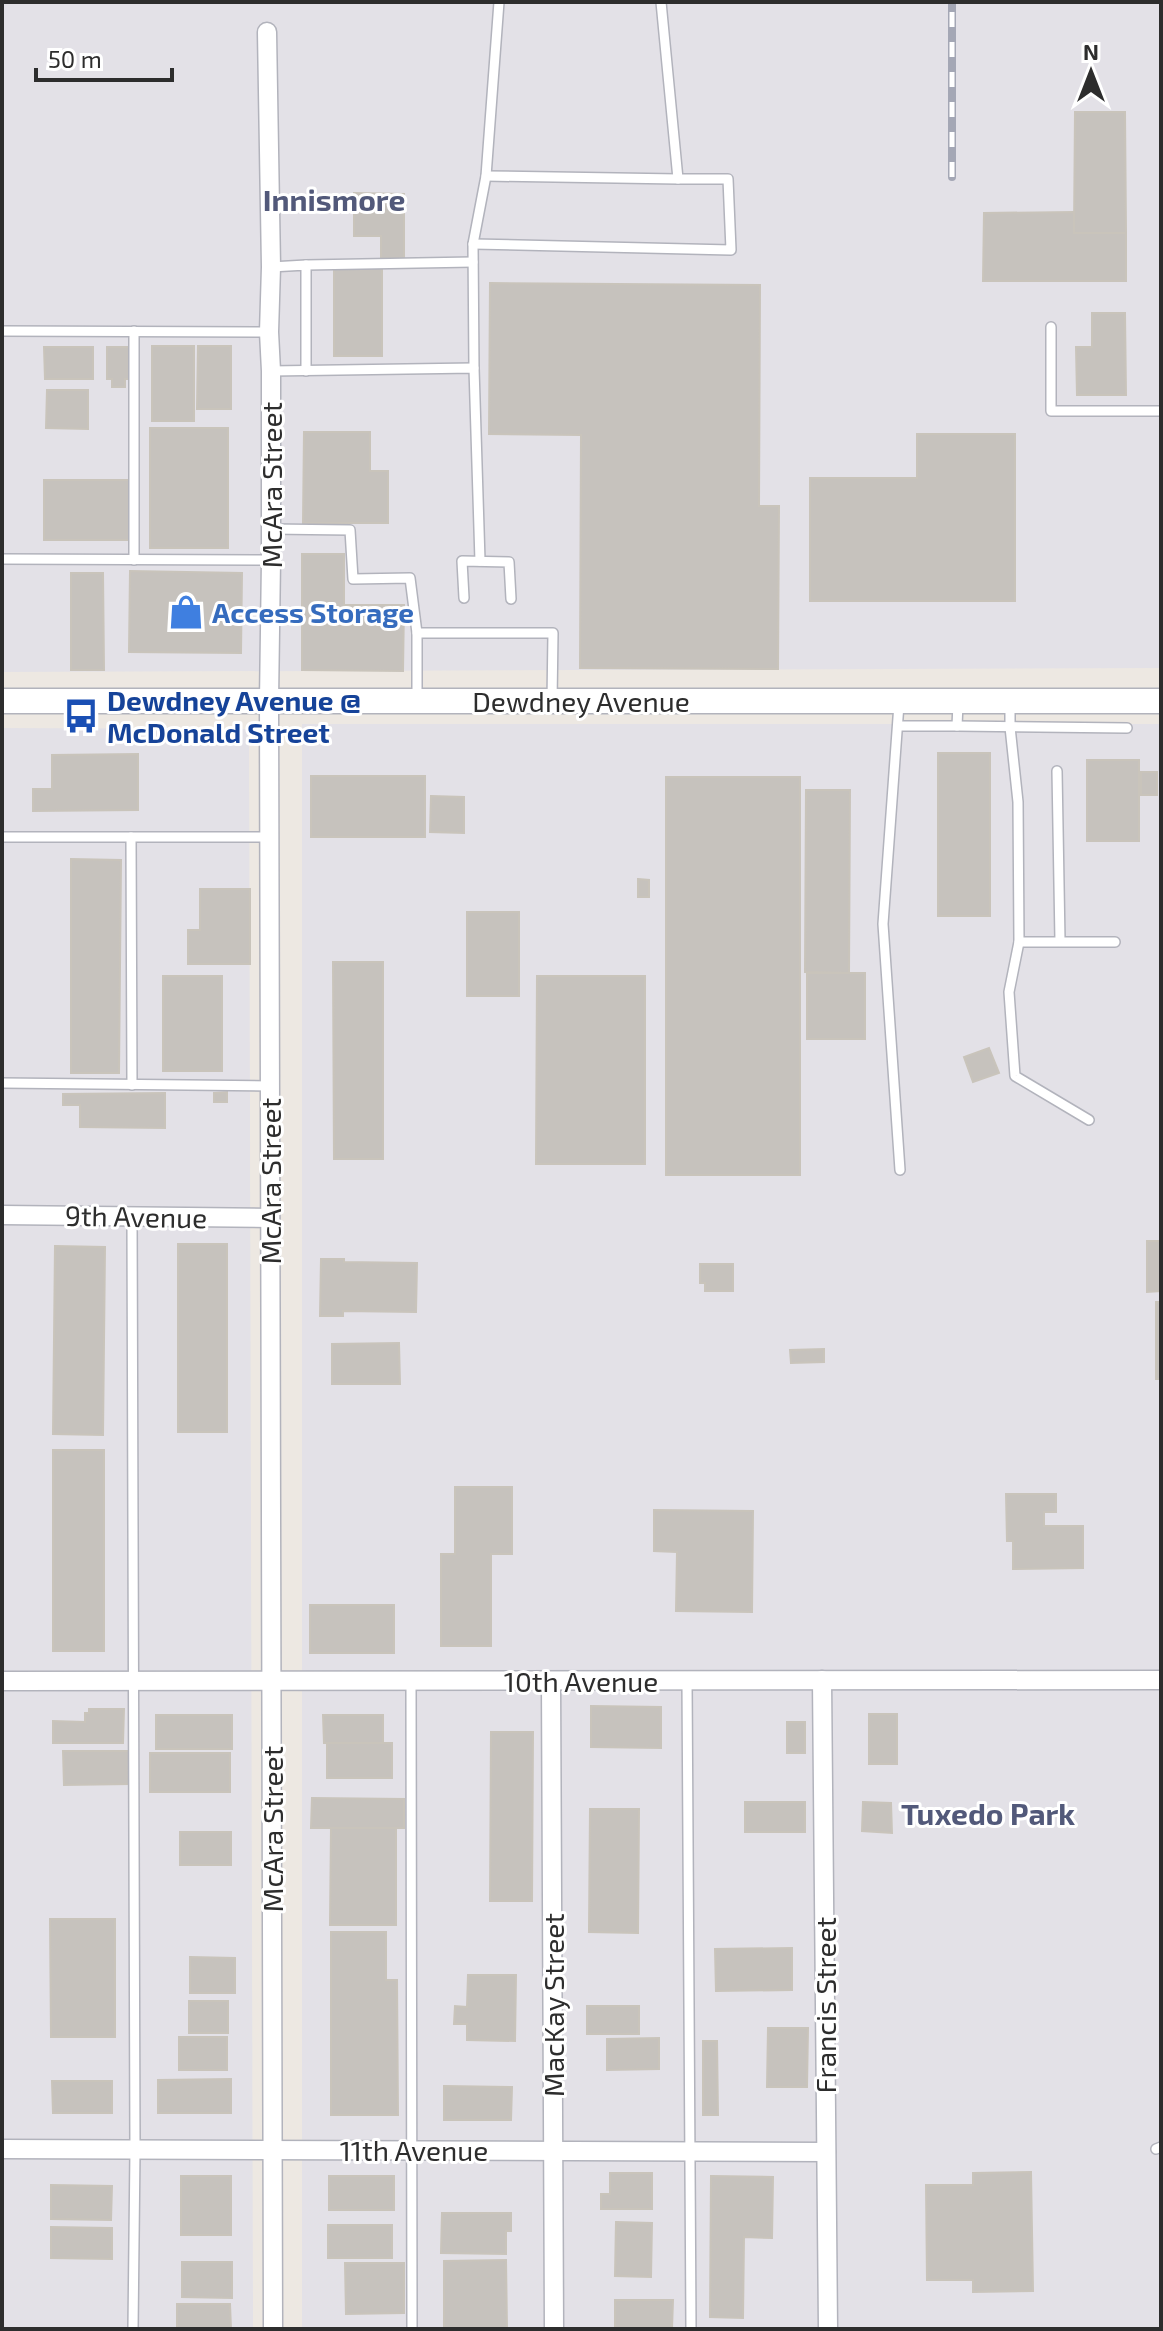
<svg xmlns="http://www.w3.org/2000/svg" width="1163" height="2331" viewBox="0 0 1163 2331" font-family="'Exo 2',sans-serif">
<rect width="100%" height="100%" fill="#ede8e2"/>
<g fill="#e3e1e7">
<path d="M2,2H1161V668L2,672Z"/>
<rect x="302" y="724" width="859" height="1605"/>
<path d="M2,728L249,729L253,2329H2Z"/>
</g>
<g fill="#c6c2bd" stroke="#c9c4bb" stroke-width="2">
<path d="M1075,112H1125L1126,233H1074Z"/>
<path d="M354,193L404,194V258H381V236H354Z"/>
<path d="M1074,212V233H1126V281H983L984,213Z"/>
<rect x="334" y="268" width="48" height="88"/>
<path d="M490,283L760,285L759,506H779L778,669L580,668L581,435L489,434Z"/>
<path d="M1092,313H1125L1126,395H1077L1076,347H1092Z"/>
<rect x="152" y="346" width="42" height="75"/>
<path d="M198,346H231V409H197Z"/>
<path d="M44,347H93V379H45Z"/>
<path d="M107,347H129V379H125V387H112V379H107Z"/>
<path d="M47,390H88V429L46,428Z"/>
<rect x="150" y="428" width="78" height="120"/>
<path d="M304,432H370V471H388V523H303Z"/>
<path d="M917,434H1015V601H810V478H917Z"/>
<rect x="44" y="480" width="86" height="60"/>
<path d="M302,554H344V605H404L403,671L302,670Z"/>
<path d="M130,571L242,573L241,653L129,652Z"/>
<path d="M71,573H103L104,670H71Z"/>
<rect x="938" y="753" width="52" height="163"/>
<path d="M138,754V810L33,811V789H52V755Z"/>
<rect x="1087" y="760" width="52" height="81"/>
<rect x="1141" y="772" width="16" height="23"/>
<rect x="311" y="776" width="114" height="61"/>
<rect x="666" y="777" width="134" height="398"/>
<path d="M806,790H850L849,973L805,972Z"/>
<path d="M431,796L464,797V833L430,832Z"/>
<path d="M71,859L121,860L119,1073H71Z"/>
<path d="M638,879L649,880V897H638Z"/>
<path d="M200,889H250V964H188V930H200Z"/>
<rect x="467" y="912" width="52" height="84"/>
<path d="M333,962H383V1159H334Z"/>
<rect x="807" y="973" width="58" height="66"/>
<rect x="163" y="976" width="59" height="95"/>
<path d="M537,976H645V1164H536Z"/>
<path d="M989,1048L999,1073L973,1082L964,1057Z"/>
<path d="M227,1092V1102H214V1093Z"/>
<path d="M165,1093V1128L80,1127V1105H63V1094Z"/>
<path d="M1147,1241H1161V1291L1147,1292Z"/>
<rect x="178" y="1244" width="49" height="188"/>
<path d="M55,1246L105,1247L103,1435L53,1434Z"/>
<path d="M321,1259H344V1262L417,1263L416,1312L343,1311V1316H320Z"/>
<path d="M700,1264H733V1291H705V1283H700Z"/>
<rect x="1156" y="1302" width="5" height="77"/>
<path d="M399,1343L400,1384H332V1344Z"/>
<path d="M824,1349V1362L791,1363L790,1350Z"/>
<rect x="53" y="1450" width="51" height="201"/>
<path d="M455,1487H512V1554H491V1646H441V1554H455Z"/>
<path d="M1006,1494H1056V1512H1044V1526H1083V1568L1013,1569V1541H1007Z"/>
<path d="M654,1510L753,1511L752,1612L676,1611L677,1552L654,1551Z"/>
<rect x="310" y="1605" width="84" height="48"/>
<path d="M591,1706L661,1707V1748L591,1747Z"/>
<path d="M89,1709H124L123,1743H53V1721L85,1722V1713H89Z"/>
<rect x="869" y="1714" width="28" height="50"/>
<rect x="156" y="1715" width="76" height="34"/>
<path d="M323,1715H383V1743H324Z"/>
<rect x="787" y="1722" width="18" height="31"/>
<path d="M491,1732H533L532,1901H490Z"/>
<rect x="327" y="1743" width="65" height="35"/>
<path d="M63,1751H129V1784L64,1785Z"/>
<rect x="150" y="1753" width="80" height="39"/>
<path d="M312,1798L404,1799V1828H311Z"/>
<rect x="745" y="1802" width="60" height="30"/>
<path d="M863,1802L891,1803L892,1833L862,1831Z"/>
<path d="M590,1809H639L638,1933L589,1932Z"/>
<path d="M331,1828H396V1925H330Z"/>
<rect x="180" y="1832" width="51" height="33"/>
<path d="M50,1919H115V2037H51Z"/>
<path d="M331,1932H386V1980H397L398,2115H331Z"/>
<path d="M792,1948V1990L716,1991L715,1949Z"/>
<path d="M190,1957L235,1958V1993H190Z"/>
<path d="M468,1975H516L515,2041L467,2040V2024H454L455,2006L467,2007Z"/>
<rect x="189" y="2001" width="39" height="32"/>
<rect x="587" y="2006" width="52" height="28"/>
<path d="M768,2028H808L807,2087H767Z"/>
<rect x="179" y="2037" width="48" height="33"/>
<path d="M659,2038V2069L607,2070V2039Z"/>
<path d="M703,2041H717L718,2115H703Z"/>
<path d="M231,2079V2113H158V2080Z"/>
<path d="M52,2081H112V2113H53Z"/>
<path d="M444,2086L512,2087L511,2120H444Z"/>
<path d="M1031,2172L1033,2291L973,2292V2280H927L926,2185H973V2173Z"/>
<path d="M610,2173H652V2209H601V2194H610Z"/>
<rect x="181" y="2176" width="50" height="59"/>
<rect x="329" y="2176" width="65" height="34"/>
<path d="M711,2176L773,2177L772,2238L744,2237L743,2318L710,2317Z"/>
<path d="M51,2185L112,2186L111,2220L51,2219Z"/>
<path d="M442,2213H511V2231H506V2254L441,2253Z"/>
<path d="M616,2222L652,2223L651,2277L615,2276Z"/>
<rect x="328" y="2225" width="64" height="33"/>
<path d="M51,2227L112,2228V2259L51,2258Z"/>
<path d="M506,2260L507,2329H444V2261Z"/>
<path d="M182,2262H232V2298L182,2297Z"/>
<path d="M345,2263H404V2313L346,2314Z"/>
<path d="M615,2300H673L672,2329H615Z"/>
<path d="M177,2304H230L231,2329H177Z"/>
</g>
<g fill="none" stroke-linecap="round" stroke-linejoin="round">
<g stroke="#b2b3bc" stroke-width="12">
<g id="lane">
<path d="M486,176L678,179"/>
<path d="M473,244L731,250L728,179H678L661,2"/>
<path d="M306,265L473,262"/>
<path d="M271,267L306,265V371"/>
<path d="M1051,327V411H1161"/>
<path d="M2,331L269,332"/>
<path d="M134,331V560"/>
<path d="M474,368L473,244L486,176L499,2"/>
<path d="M271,371L474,368L480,561"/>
<path d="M271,529L350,530L353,579L410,578L417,633"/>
<path d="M2,559L271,560"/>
<path d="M464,598L462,561L509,562L511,599"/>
<path d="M417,701V633H553L552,701"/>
<path d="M899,704L883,924L900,1170"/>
<path d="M1010,704V727L1018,802L1019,942H1115"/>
<path d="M898,726H957L958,704"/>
<path d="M957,726L1127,728"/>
<path d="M1057,771L1060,941"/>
<path d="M2,837H269"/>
<path d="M131,837L132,1085"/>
<path d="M1019,942L1009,992L1015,1076L1089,1120"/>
<path d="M2,1083L270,1086"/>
<path d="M132,1216L135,2150L133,2329"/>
<path d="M411,1681L412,2329"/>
<path d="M687,1681L691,2329"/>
<path d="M1156,2149L1161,2147"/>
</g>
</g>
<g stroke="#b2b3bc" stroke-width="21">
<g id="street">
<path d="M267,32L271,267L269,332L271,371V560L269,701L273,2329"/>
<path d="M2,1215L270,1218"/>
<path d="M822,1680L828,2329"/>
<path d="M2,1681L1161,1680"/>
<path d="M551,1681L554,2329"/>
<path d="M2,2149L826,2152"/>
</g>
</g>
<g stroke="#b2b3bc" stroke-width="27">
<path id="secondary" d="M2,701H1161"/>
</g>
<use href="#lane" stroke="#fff" stroke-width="9"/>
<use href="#street" stroke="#fff" stroke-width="18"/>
<use href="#secondary" stroke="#fff" stroke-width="24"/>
<g stroke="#a4a7b5" stroke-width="8">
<path id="rail" d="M952,177V2"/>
</g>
<use href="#rail" stroke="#fff" stroke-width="5" stroke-dasharray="15" stroke-linecap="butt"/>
</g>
<defs>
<g id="shop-bare" transform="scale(2.76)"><path d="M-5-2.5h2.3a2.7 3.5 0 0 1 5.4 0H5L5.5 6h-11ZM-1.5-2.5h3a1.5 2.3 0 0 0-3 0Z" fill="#3f7fe0" stroke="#fff" stroke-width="2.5" paint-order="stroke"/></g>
<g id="bus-bare" transform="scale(2.76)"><path d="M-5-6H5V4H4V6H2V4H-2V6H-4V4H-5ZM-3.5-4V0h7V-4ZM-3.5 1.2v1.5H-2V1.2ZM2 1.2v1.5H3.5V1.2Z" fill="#1a4fb4" stroke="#fff" stroke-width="2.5" paint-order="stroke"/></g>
</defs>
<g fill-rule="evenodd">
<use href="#shop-bare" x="186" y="612"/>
<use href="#bus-bare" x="81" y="716"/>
</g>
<g text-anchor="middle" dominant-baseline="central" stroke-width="6" stroke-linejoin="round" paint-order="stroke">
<g font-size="28" fill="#2d2d2d" stroke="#fff">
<text transform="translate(271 485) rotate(-90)">McAra Street</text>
<text x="581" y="701">Dewdney Avenue</text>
<text transform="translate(270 1181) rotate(-90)">McAra Street</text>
<text transform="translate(136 1216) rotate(1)">9th Avenue</text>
<text x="581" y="1681">10th Avenue</text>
<text transform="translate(272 1829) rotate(-90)">McAra Street</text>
<text transform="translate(553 2005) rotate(-90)">MacKay Street</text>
<text transform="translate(825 2005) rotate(-90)">Francis Street</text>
<text x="414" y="2150">11th Avenue</text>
</g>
<g font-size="28" font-weight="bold" fill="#366cbe" stroke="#fff" text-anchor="start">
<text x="212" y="612">Access Storage</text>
</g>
<g font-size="28" font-weight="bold" fill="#164399" stroke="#fff" text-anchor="start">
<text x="107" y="700">Dewdney Avenue @<tspan x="107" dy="32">McDonald Street</tspan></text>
</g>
<g font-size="30" font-weight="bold" fill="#52597a" stroke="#fff">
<text x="334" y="199">Innismore</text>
<text x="988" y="1813">Tuxedo Park</text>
</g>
</g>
<rect width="1163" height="2331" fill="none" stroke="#2d2d2d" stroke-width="8"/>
<g transform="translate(1091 72)" stroke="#ffffff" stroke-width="6" paint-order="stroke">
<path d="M0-6L14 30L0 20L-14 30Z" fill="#2d2d2d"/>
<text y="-12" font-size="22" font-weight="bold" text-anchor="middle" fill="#2d2d2d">N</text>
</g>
<path d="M36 68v12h136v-12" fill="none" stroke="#2d2d2d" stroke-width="4"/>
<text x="48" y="68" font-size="24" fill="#2d2d2d" stroke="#ffffff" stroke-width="6" paint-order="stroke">50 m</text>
</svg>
